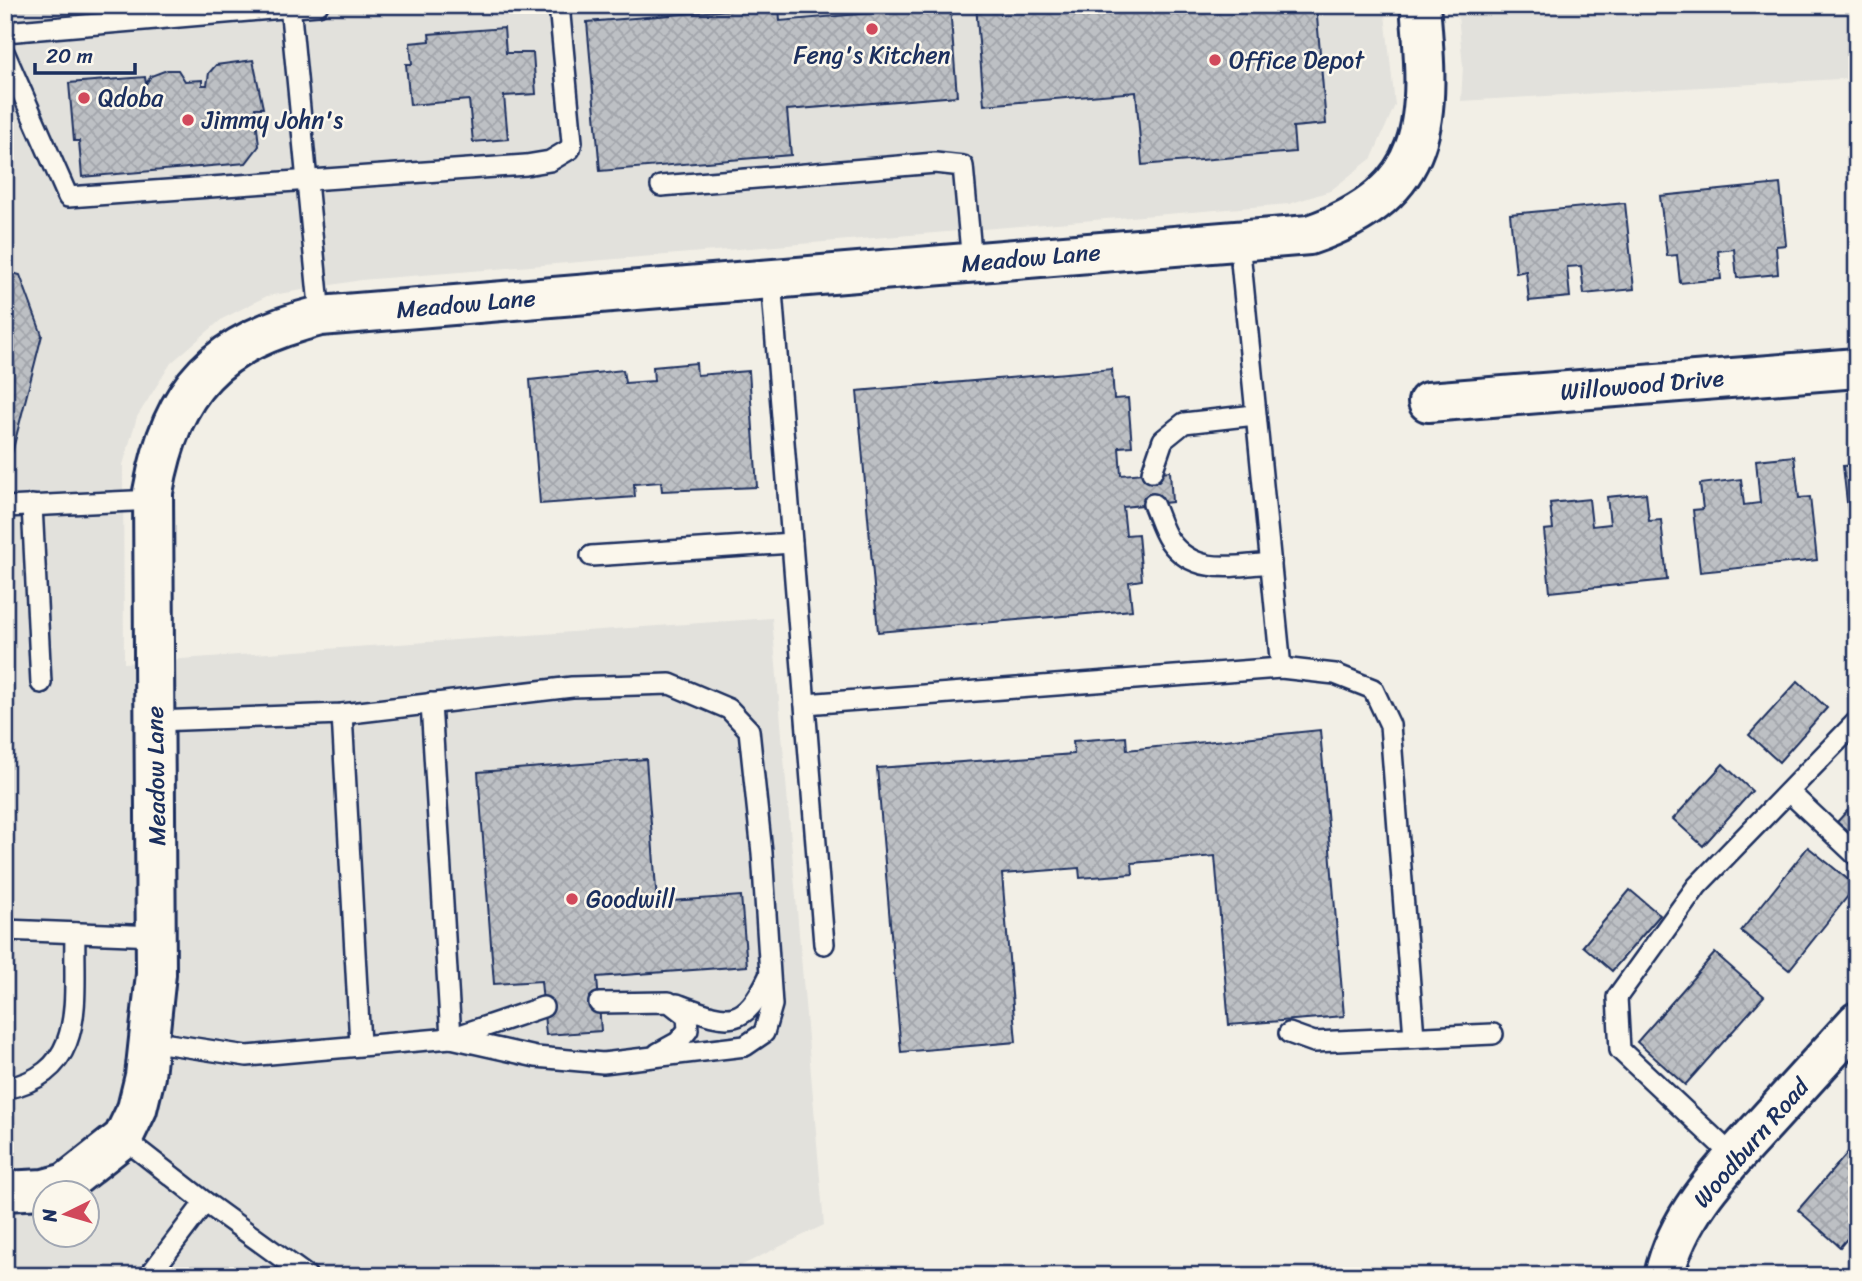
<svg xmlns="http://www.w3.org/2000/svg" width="1862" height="1281" viewBox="0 0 1862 1281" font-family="Sriracha,sans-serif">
<defs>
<pattern id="building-cross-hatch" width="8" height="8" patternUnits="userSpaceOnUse" patternTransform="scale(1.75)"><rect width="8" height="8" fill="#bdc0c4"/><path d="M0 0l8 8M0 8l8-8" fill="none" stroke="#a2a5ab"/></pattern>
</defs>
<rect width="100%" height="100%" fill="#f2efe6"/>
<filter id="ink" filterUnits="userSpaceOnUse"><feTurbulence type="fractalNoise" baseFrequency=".0143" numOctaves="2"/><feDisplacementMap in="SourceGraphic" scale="14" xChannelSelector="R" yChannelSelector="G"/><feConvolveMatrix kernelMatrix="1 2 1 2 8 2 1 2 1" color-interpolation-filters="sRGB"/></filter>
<g filter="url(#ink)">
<g fill="#e2e1dc" fill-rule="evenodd">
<path d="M5,5H1384L1395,105L1372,158L1330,191L1289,204L361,280L267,296L222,319L171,363L137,417L123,465L124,663L772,618L824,1225L720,1276H5ZM46,1194H88V1236H46Z"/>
<path d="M1457,5H1857V78L1461,101L1463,66Z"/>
</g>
<g fill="url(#building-cross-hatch)" stroke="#1b2f5e" stroke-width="2">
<path d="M976,5H1316L1326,124L1293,127L1295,152L1142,165L1136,92L984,105Z"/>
<path d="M779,6L780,21L950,6L957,96L787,110L791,155L600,171L587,22Z"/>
<path d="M504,28L506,53H533L536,94L504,96L508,139L473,142L469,100L410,105L406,64H412L410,43L430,41L429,34Z"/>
<path d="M253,60L263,108H255L259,146L246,163L82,177L79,141H74L69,83L145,77L146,84L151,76L167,70H178L185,81L202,80V85H207L209,73L216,65Z"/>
<path d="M1780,184L1786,245L1776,246L1778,274L1737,278L1734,249L1718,251L1721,279L1680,283L1677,255L1667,256L1660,196Z"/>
<path d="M1625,203L1634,289L1584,294L1581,266L1567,267L1570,297L1529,301L1526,271L1516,273L1510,214Z"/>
<path d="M5,271L20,275L42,335L12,453L5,452Z"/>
<path d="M696,363L697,375L749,371L757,487L662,491L661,482L634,484L635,497L540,504L530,380L623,370L625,383L654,381L653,367Z"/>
<path d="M1112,369L1114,399L1128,398L1132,446L1119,447L1121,475L1170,471L1172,502L1123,507L1126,535L1138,534L1142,580L1129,582L1132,610L878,632L857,391Z"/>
<path d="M1794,456L1799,498L1810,497L1817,560L1700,572L1693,510L1703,509L1700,484L1741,479L1744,505L1760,503L1756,460Z"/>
<path d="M1857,465V537L1851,538L1843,466Z"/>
<path d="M1646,493L1649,521L1661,520L1667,580L1550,592L1544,530L1553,529L1550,503L1589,499L1592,526L1610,524L1607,497Z"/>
<path d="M1798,681L1827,708L1779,762L1749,735Z"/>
<path d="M1320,730L1344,1016L1229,1025L1215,856L1132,863L1133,874L1080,878L1079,868L1002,874L1016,1042L901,1052L877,768L1074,754L1073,741L1126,737L1127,750Z"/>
<path d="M646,759L657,902L741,896L747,966L597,977L601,1031L546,1035L541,981L494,984L478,772Z"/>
<path d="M1723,764L1752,791L1703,846L1673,819Z"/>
<path d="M1857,800V839L1837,822Z"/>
<path d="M1808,847L1856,886L1789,970L1741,931Z"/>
<path d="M1630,890L1660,915L1612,971L1583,946Z"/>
<path d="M1715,953L1764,996L1685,1085L1637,1042Z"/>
<path d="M1857,1142V1227L1840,1247L1798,1210Z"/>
</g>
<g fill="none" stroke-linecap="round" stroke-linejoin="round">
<g stroke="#1b2f5e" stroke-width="24">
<g id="lane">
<path d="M290,5L320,316"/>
<path d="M5,32L318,5"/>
<path d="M5,54L68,197L526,165L550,161L570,149L572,142L559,5"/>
<path d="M661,186L935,163L963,166L972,263"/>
<path d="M1239,241L1281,668"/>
<path d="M771,279L824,944"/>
<path d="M1152,472L1163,440L1184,423L1255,415"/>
<path d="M1153,504C1158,515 1162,530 1169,540C1194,576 1234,566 1271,563"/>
<path d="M32,505L41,683"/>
<path d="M5,507L154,500"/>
<path d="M591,556L792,543"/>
<path d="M431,703L451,1038"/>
<path d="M805,704L1281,668L1335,674L1373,689L1390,725L1414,1037"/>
<path d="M342,714L360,1044"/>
<path d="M156,721L342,714L572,687L670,684L729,709L749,730L762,853L772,1005L764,1033L745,1046L603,1063L536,1057L451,1038"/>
<path d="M1789,792L1857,856"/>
<path d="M5,930L156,936"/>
<path d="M599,1003L669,1002L687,1016L688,1030L678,1042L658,1053"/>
<path d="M677,1004C729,1023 743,1030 769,976"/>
<path d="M1289,1033L1314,1042L1493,1034"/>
<path d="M149,1041L247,1056L451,1038L543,1007"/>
<path d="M5,1089C89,1072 73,999 75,933"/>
<path d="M123,1138L205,1202L149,1276"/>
<path d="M1734,1157L1620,1050L1617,997L1697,886L1857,721"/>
<path d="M205,1202L307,1276"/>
</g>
</g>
<g stroke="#1b2f5e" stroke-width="44">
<g id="street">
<path d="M1428,402L1857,368"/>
<path d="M5,1191L44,1189L66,1183L123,1138L137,1109L145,1076L156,974L153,492C172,386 217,342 320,316L1309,235C1434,192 1430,118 1420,5"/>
</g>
</g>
<g stroke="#1b2f5e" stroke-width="44">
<path id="secondary" d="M1664,1276C1678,1213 1725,1167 1767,1121C1797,1088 1827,1055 1857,1022"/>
</g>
<use href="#lane" stroke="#fbf7ec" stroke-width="19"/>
<use href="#street" stroke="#fbf7ec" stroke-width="38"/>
<use href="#secondary" stroke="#fbf7ec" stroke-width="38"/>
</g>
</g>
<g fill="#d1495b" stroke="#fbf7ec" stroke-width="2.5">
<circle cx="872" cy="29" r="7"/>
<circle cx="1215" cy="60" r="7"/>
<circle cx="84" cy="98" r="7"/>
<circle cx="188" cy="120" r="7"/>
<circle cx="572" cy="899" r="7"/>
</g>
<g text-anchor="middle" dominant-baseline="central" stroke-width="5" stroke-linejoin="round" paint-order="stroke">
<g font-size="24" fill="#1b2f5e" stroke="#fbf7ec" text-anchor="start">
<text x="872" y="55" text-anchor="middle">Feng's Kitchen</text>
<text x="1229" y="60">Office Depot</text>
<text x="98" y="98">Qdoba</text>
<text x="202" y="120">Jimmy John's</text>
<text x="586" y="899">Goodwill</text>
</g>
<g font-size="24" fill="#1b2f5e" stroke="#fbf7ec">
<text transform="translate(1031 258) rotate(-5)">Meadow Lane</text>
<text transform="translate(466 304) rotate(-5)">Meadow Lane</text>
<text transform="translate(1642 385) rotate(-5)">Willowood Drive</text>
<text transform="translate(156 776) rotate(-91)">Meadow Lane</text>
<text transform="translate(1751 1143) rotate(-49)">Woodburn Road</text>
</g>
</g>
<rect width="1862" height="1281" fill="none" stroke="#fbf7ec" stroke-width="28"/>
<rect x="14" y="14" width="1834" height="1253" fill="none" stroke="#1b2f5e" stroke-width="2.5" filter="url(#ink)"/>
<g transform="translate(66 1214) rotate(265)"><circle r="33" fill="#fbf7ec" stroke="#a1a7b3" stroke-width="2"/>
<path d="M0-5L12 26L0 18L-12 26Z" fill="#d1495b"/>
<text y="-10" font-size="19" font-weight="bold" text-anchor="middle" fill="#1b2f5e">N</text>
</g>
<path d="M35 63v10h100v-10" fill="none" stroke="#1b2f5e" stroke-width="3.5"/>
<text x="46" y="63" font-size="21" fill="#1b2f5e" stroke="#fbf7ec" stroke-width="5" paint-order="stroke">20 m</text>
</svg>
